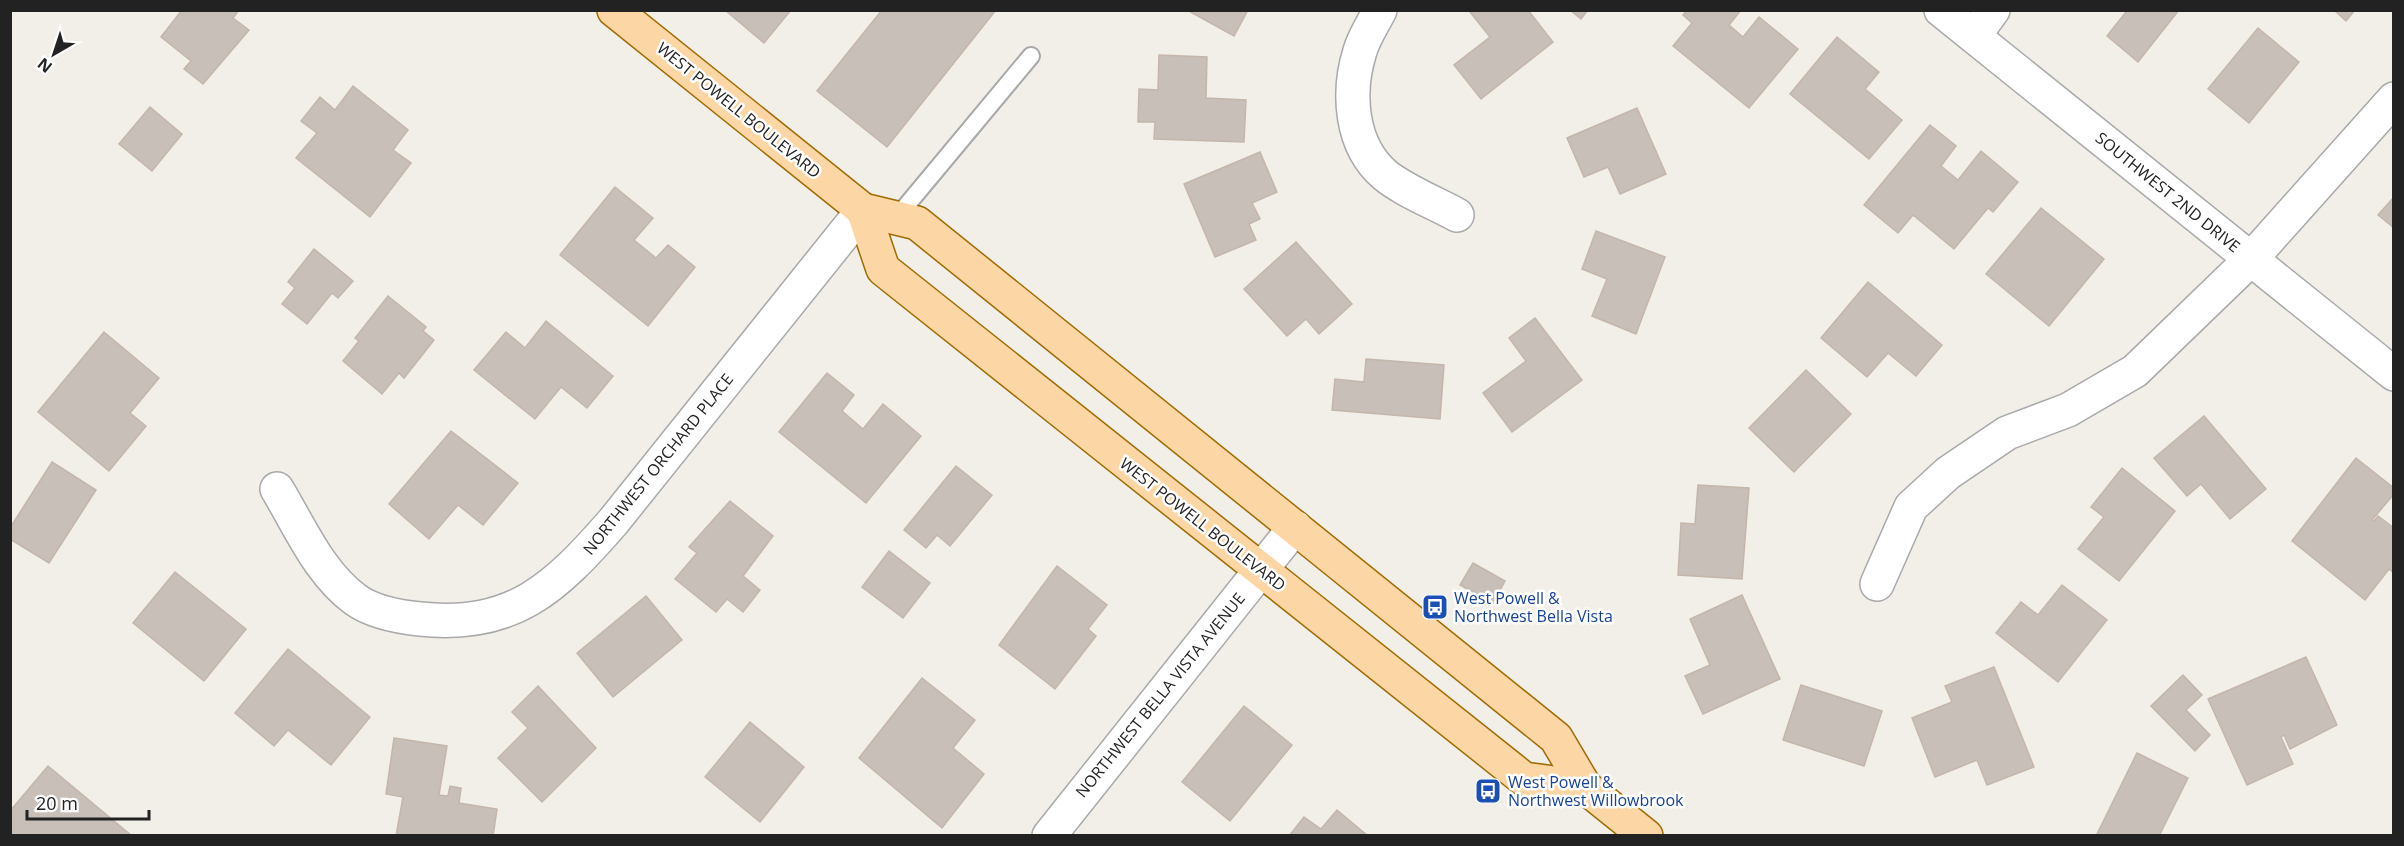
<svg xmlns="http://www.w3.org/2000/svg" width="2404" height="846" viewBox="0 0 2404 846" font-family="'Open Sans',sans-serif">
<rect width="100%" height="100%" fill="#f2efe9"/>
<g fill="#c7bfb8" stroke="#c4b6ab" stroke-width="1.5">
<path d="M182,10H239L233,18L249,30L203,84L184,69L191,61L161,37Z"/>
<path d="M725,10H791L764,43Z"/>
<path d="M882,10H996L887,147L817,91Z"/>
<path d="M1187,10H1248L1234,36Z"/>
<path d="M1472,10H1528L1553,42L1481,99L1454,65L1490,37L1470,12Z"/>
<path d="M1570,10H1588L1581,19Z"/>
<path d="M1687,10H1741L1729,25L1743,37L1759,17L1798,49L1749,108L1673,46L1692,23L1683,15Z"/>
<path d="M2124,10H2179L2138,62L2107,36L2126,12Z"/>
<path d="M2334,10H2355L2346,21Z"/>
<path d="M2258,28L2299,62L2249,123L2208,89Z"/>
<path d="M1837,37L1879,72L1865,89L1902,120L1869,159L1790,94Z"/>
<path d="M1159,55L1207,57L1206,98L1246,100L1244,142L1154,139L1155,122H1138L1139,89L1158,90Z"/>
<path d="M353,86L408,130L393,150L411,163L370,217L296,158L317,133L301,121L320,97L335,110Z"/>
<path d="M150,107L182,134L152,171L119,144Z"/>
<path d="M1637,108L1666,174L1620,194L1608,167L1584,177L1567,138Z"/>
<path d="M1930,125L1956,146L1941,166L1958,180L1981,151L2018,182L1993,212L1988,208L1954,249L1913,215L1898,233L1864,205Z"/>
<path d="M1260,152L1277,192L1252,203L1260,219L1249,224L1256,240L1215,257L1184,184Z"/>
<path d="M615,187L653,218L634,240L656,258L668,245L695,267L648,326L560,255Z"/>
<path d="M2394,197V228L2378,215Z"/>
<path d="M2041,208L2104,259L2049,326L1986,274Z"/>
<path d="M1596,231L1665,257L1636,334L1592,316L1607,279L1582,269Z"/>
<path d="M1296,242L1352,304L1319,334L1306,319L1287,336L1244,289Z"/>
<path d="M314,249L353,281L338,298L332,293L307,324L282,304L295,288L288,282Z"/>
<path d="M1868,282L1942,345L1916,376L1888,353L1867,377L1821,338Z"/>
<path d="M388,296L426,327L423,331L434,340L404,378L399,373L382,394L343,361L359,341L355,338Z"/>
<path d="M1535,318L1582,380L1512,432L1483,393L1526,361L1509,338Z"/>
<path d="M546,321L613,376L587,408L561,387L535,419L474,370L506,332L525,348Z"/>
<path d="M104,332L159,378L130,413L146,426L109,471L38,412Z"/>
<path d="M1366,359L1444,365L1440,419L1332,410L1335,379L1364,382Z"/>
<path d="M1806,370L1851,414L1794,472L1749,428Z"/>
<path d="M827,373L854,395L842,411L863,429L883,404L921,436L866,503L779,432Z"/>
<path d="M2204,416L2266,489L2230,519L2201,484L2187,496L2154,458Z"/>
<path d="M451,431L518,483L483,525L458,505L429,539L389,504Z"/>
<path d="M2356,458L2394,488V494L2372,520L2374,521L2378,516L2394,528V573L2389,569L2365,600L2292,541Z"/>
<path d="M52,462L96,490L49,563L10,539V528Z"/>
<path d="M956,466L992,495L950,546L937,535L926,548L904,530Z"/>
<path d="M2122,468L2175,511L2119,581L2078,549L2104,517L2091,507Z"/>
<path d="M1698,485L1749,488L1742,579L1678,575L1681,523L1695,524Z"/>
<path d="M730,501L773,536L743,576L760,590L743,612L727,599L716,612L675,579L697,553L689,547Z"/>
<path d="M889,551L930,583L903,618L862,587Z"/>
<path d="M1473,563L1505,581L1493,603L1460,585Z"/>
<path d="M1057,566L1107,605L1088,629L1096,636L1055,689L999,645Z"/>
<path d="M175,572L246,629L204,681L133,623Z"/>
<path d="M2062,585L2107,620L2058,682L1996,633L2021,602L2038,615Z"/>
<path d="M1742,595L1780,679L1703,714L1685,676L1710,665L1690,619Z"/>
<path d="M646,596L682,640L613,697L577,653Z"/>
<path d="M288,649L370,717L331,765L288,730L274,746L235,713Z"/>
<path d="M2306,657L2337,725L2290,749L2284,735L2281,737L2293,764L2247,785L2208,699Z"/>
<path d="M1994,667L2034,767L1987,785L1977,760L1935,777L1912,718L1952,702L1945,686Z"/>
<path d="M2183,675L2202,695L2186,710L2210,735L2195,751L2151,706Z"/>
<path d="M922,678L975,720L953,748L984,774L942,828L859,758Z"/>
<path d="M1801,685L1882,711L1864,766L1783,740Z"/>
<path d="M538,686L596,748L542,802L498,758L528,728L512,712Z"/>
<path d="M1244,706L1292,745L1230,821L1182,782Z"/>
<path d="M750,722L804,767L760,822L705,777Z"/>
<path d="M394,738L447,746L439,795L448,796L450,786L461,788L459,803L497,809L493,836H396L403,797L386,794Z"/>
<path d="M2137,753L2188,778L2159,836H2096Z"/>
<path d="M48,766L132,836H10V811Z"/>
<path d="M1337,810L1368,836H1289L1304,817L1321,829Z"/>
</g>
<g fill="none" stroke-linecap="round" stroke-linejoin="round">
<g stroke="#a9a9a9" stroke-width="20">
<path id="service" d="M896,218L1031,56"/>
</g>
<g stroke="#a9a9a9" stroke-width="36">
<g id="minor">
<path d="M1380,10C1373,24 1364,37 1360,51C1347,92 1350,145 1385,175C1403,190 1435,203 1457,215"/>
<path d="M1941,10L2394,374"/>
<path d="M1974,36L1993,10"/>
<path d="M277,489C300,527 319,573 356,600C373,612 400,617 420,619C514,629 556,587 613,522L863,210"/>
<path d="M1877,584L1911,507L1948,473L2007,433L2068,410L2135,371L2251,259L2394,99"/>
<path d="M1049,836L1295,527"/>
</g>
</g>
<g stroke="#a06b00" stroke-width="36">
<g id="primary">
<path d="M614,10L863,210L917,223L1556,738L1585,787L1646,836"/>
<path d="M863,210L883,269L1524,779L1585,787"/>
</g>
</g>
<use href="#service" stroke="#fff" stroke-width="16"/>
<use href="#minor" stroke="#fff" stroke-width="33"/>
<use href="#primary" stroke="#fcd6a4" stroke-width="33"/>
</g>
<defs>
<g id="bus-square" transform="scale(1.35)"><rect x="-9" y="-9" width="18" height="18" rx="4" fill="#1a4fb4" stroke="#fff"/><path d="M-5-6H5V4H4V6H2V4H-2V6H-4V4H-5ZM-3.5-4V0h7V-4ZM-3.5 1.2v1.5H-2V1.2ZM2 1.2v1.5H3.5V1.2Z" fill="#fff"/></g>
</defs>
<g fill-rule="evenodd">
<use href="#bus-square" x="1435" y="607"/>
<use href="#bus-square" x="1488" y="791"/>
</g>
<g text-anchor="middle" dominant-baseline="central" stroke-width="5" stroke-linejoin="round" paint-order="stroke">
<g font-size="16" fill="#222" stroke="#fff">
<text transform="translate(739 110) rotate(39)">WEST POWELL BOULEVARD</text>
<text transform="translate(2168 192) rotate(39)">SOUTHWEST 2ND DRIVE</text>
<text transform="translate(658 464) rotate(-51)">NORTHWEST ORCHARD PLACE</text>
<text transform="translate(1203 524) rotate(38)">WEST POWELL BOULEVARD</text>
<text transform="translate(1160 695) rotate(-51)">NORTHWEST BELLA VISTA AVENUE</text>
</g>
<g font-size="16" fill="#164399" stroke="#fff" text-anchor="start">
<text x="1454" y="598">West Powell &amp;<tspan x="1454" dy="18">Northwest Bella Vista</tspan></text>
<text x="1508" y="782">West Powell &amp;<tspan x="1508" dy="18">Northwest Willowbrook</tspan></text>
</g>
</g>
<rect width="2404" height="846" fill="none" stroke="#222222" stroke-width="24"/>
<g transform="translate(54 54) rotate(219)" stroke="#ffffff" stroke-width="4.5" paint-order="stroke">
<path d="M0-4.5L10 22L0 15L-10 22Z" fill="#222222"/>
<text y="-9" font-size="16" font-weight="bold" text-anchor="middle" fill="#222222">N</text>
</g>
<path d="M27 810v9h122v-9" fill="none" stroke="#222222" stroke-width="3"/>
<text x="36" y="810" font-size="18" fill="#222222" stroke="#ffffff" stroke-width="4.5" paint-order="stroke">20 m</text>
</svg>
